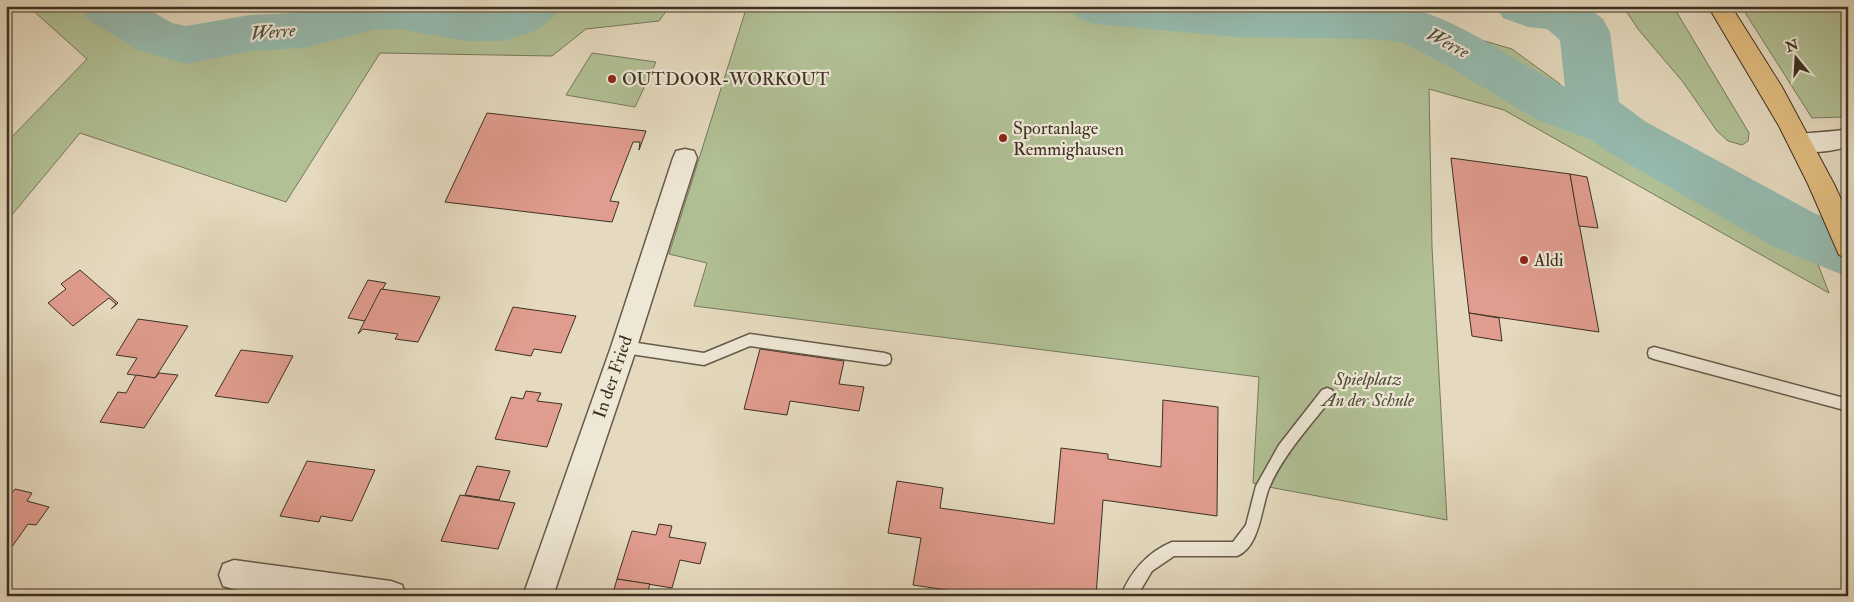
<svg xmlns="http://www.w3.org/2000/svg" width="1854" height="602" viewBox="0 0 1854 602" font-family="'IM FELL Double Pica',serif">
<rect width="100%" height="100%" fill="#e5dabf"/>
<filter id="stains"><feTurbulence type="fractalNoise" baseFrequency=".004" numOctaves="4"/><feColorMatrix values="0 0 0 0 .2 0 0 0 0 .09 0 0 0 0 .02 0 0 0 .5 -.17"/></filter>
<radialGradient id="worn" r=".72"><stop offset=".6" stop-color="#630" stop-opacity="0"/><stop offset="1" stop-color="#630" stop-opacity=".3"/></radialGradient>
<g fill="#b1c095" stroke="#76785c">
<path d="M28,6H142L179,31L267,32L398,13L512,22L527,6H670L659,21L586,29L552,56L380,53L286,202L80,133L6,222V143L87,59Z"/>
<path d="M747,6H1209L1450,31L1512,49L1560,84L1588,131L1636,149L1808,238L1829,293L1504,110L1429,89L1432,247L1447,520L1263,486L1253,483L1259,377L694,306L707,263L669,254Z"/>
<path d="M1623,6H1673L1749,133L1748,141L1742,145L1728,141L1717,131L1683,82L1638,29Z"/>
<path d="M1741,6H1848V114L1842,117L1812,118Z"/>
<path d="M592,53L656,62L635,107L566,95Z"/>
</g>
<g fill="none" stroke-linecap="round" stroke-linejoin="round">
<g fill="#728377" fill-rule="evenodd">
<path d="M1172,6H1183L1169,15H1163V11Z"/>
<path d="M1572,6H1580L1589,32L1588,34H1582Z"/>
</g>
<g fill="#96bbaf" fill-rule="evenodd">
<path d="M79,6H142L172,23L186,26L250,15L296,13L326,6H559L552,18L537,30L503,41H464L405,30L377,29L303,48L250,51L186,64L136,49L86,18Z"/>
<path d="M1070,6H1404C1467,23 1508,58 1565,87L1560,40L1547,29L1528,27L1503,18L1496,6H1586L1603,19L1610,32L1619,102L1646,122L1814,213L1848,227V277L1774,247L1608,152L1589,139L1537,120L1446,65L1402,42L1371,39L1237,37L1095,24L1077,18Z"/>
</g>
</g>
<g fill="#e09c8e" stroke="#3c3023">
<path d="M487,113L646,131L639,150L640,142H633L610,201L619,202L612,222L445,202Z"/>
<path d="M1451,158L1570,174L1599,332L1469,313Z"/>
<path d="M1570,174L1587,177L1598,228L1579,226Z"/>
<path d="M80,270L118,303L111,309L116,304L109,298L73,326L48,303L66,289L61,284Z"/>
<path d="M368,280L386,283L365,321L348,318Z"/>
<path d="M381,289L440,297L418,342L395,339L398,334L363,329L358,334Z"/>
<path d="M513,307L576,316L561,353L534,349L531,356L495,350Z"/>
<path d="M1469,313L1499,318L1502,341L1472,336Z"/>
<path d="M138,319L188,326L155,378L127,374L137,358L116,355Z"/>
<path d="M760,349L844,361L839,384L864,387L859,411L790,401L787,415L744,409Z"/>
<path d="M241,350L293,356L268,403L215,396Z"/>
<path d="M159,373L178,375L144,428L100,422L118,392L126,393L136,375L155,378Z"/>
<path d="M526,391L541,393L537,401L562,404L547,447L495,439L511,397L523,399Z"/>
<path d="M1163,400L1218,407L1217,516L1103,500L1096,596H987L913,585L921,538L888,533L897,481L943,488L940,508L1054,524L1061,448L1108,454V459L1161,467Z"/>
<path d="M307,461L375,470L352,521L321,516L319,522L280,516Z"/>
<path d="M477,466L510,471L499,500L465,495Z"/>
<path d="M15,489L32,493L27,501L49,507L36,525L28,524L6,555V501Z"/>
<path d="M460,495L515,503L498,549L441,541Z"/>
<path d="M659,524L672,526L669,537L706,543L700,564L680,560L672,588L617,579L632,531L656,535Z"/>
<path d="M617,579L650,584L646,596H612Z"/>
</g>
<g fill="none" stroke-linecap="round" stroke-linejoin="round">
<g stroke="#665a4a" stroke-width="3">
<g id="service">
<path d="M750,334L885,353L890,355L891,359L890,363L885,365L750,346L704,365L624,353L619,351L618,347L619,343L624,341L704,353Z"/>
<path d="M1654,347L1848,399V411L1654,359L1649,357L1648,353L1649,349Z"/>
<path d="M1327,388L1332,390L1334,394L1332,398C1310,426 1283,455 1269,488C1261,508 1260,547 1237,556H1174L1152,571L1137,596H1121C1130,572 1148,552 1172,542H1233L1246,525L1256,486L1279,445L1322,390Z"/>
</g>
</g>
<g stroke="#665a4a" stroke-width="3">
<g id="minor">
<path d="M1848,129V147C1830,151 1810,155 1793,150L1789,143L1793,136C1810,131 1830,133 1848,129Z"/>
<path d="M685,149L694,151L697,158L637,347L553,596H523L611,347L673,158L676,151Z"/>
<path d="M234,560L391,581L402,585L406,596C357,596 267,602 223,586L219,575L223,564Z"/>
</g>
</g>
<g stroke="#3c3023" stroke-width="2">
<path id="primary" d="M1708,6H1731L1782,87L1834,184L1848,214V258L1839,255L1808,184L1779,126Z"/>
</g>
<use href="#service" fill="#eee7d5" fill-rule="evenodd"/>
<use href="#minor" fill="#eee7d5" fill-rule="evenodd"/>
<use href="#primary" fill="#e2bd80" fill-rule="evenodd"/>
</g>
<g fill="#8f2418" stroke="#eee7d5" stroke-width="2">
<circle cx="612" cy="79" r="5"/>
<circle cx="1003" cy="138" r="5"/>
<circle cx="1524" cy="260" r="5"/>
</g>
<g text-anchor="middle" dominant-baseline="central" stroke-width="4.5" stroke-linejoin="round" paint-order="stroke">
<g font-size="18" fill="#3c3023" stroke="#eee7d5" text-anchor="start">
<text x="622" y="79">OUTDOOR-WORKOUT</text>
<text x="1013" y="128">Sportanlage<tspan x="1013" dy="21">Remmighausen</tspan></text>
<text x="1534" y="260">Aldi</text>
</g>
<g font-size="18" fill="#3c3023" stroke="#eee7d5">
<text transform="translate(613 377) rotate(-71)">In der Fried</text>
</g>
<g font-size="18" font-style="italic" fill="#534d3a" stroke="#eee7d5">
<text x="1368" y="379">Spielplatz<tspan x="1368" dy="21">An der Schule</tspan></text>
</g>
<g font-size="19" font-style="italic" fill="#4e4c3f" stroke="#eee7d5">
<text transform="translate(273 32) rotate(-5)">Werre</text>
<text transform="translate(1448 43) rotate(27)">Werre</text>
</g>
</g>
<rect width="1854" height="602" fill="none" stroke="#e5dabf" stroke-width="25"/>
<rect x="8" y="8" width="1839" height="587" fill="none" stroke="#3c3023" stroke-width="2.5"/>
<rect x="12" y="12" width="1829" height="577" fill="none" stroke="#3c3023"/>
<g transform="translate(1796 58) rotate(342)" stroke="#eee7d5" stroke-width="4" paint-order="stroke">
<path d="M0-4L9 19L0 12L-9 19Z" fill="#3c3023"/>
<text y="-8" font-size="14" font-weight="bold" text-anchor="middle" fill="#3c3023">N</text>
</g>
<rect width="100%" height="100%" filter="url(#stains)"/>
<rect width="100%" height="100%" fill="url(#worn)"/>
</svg>
